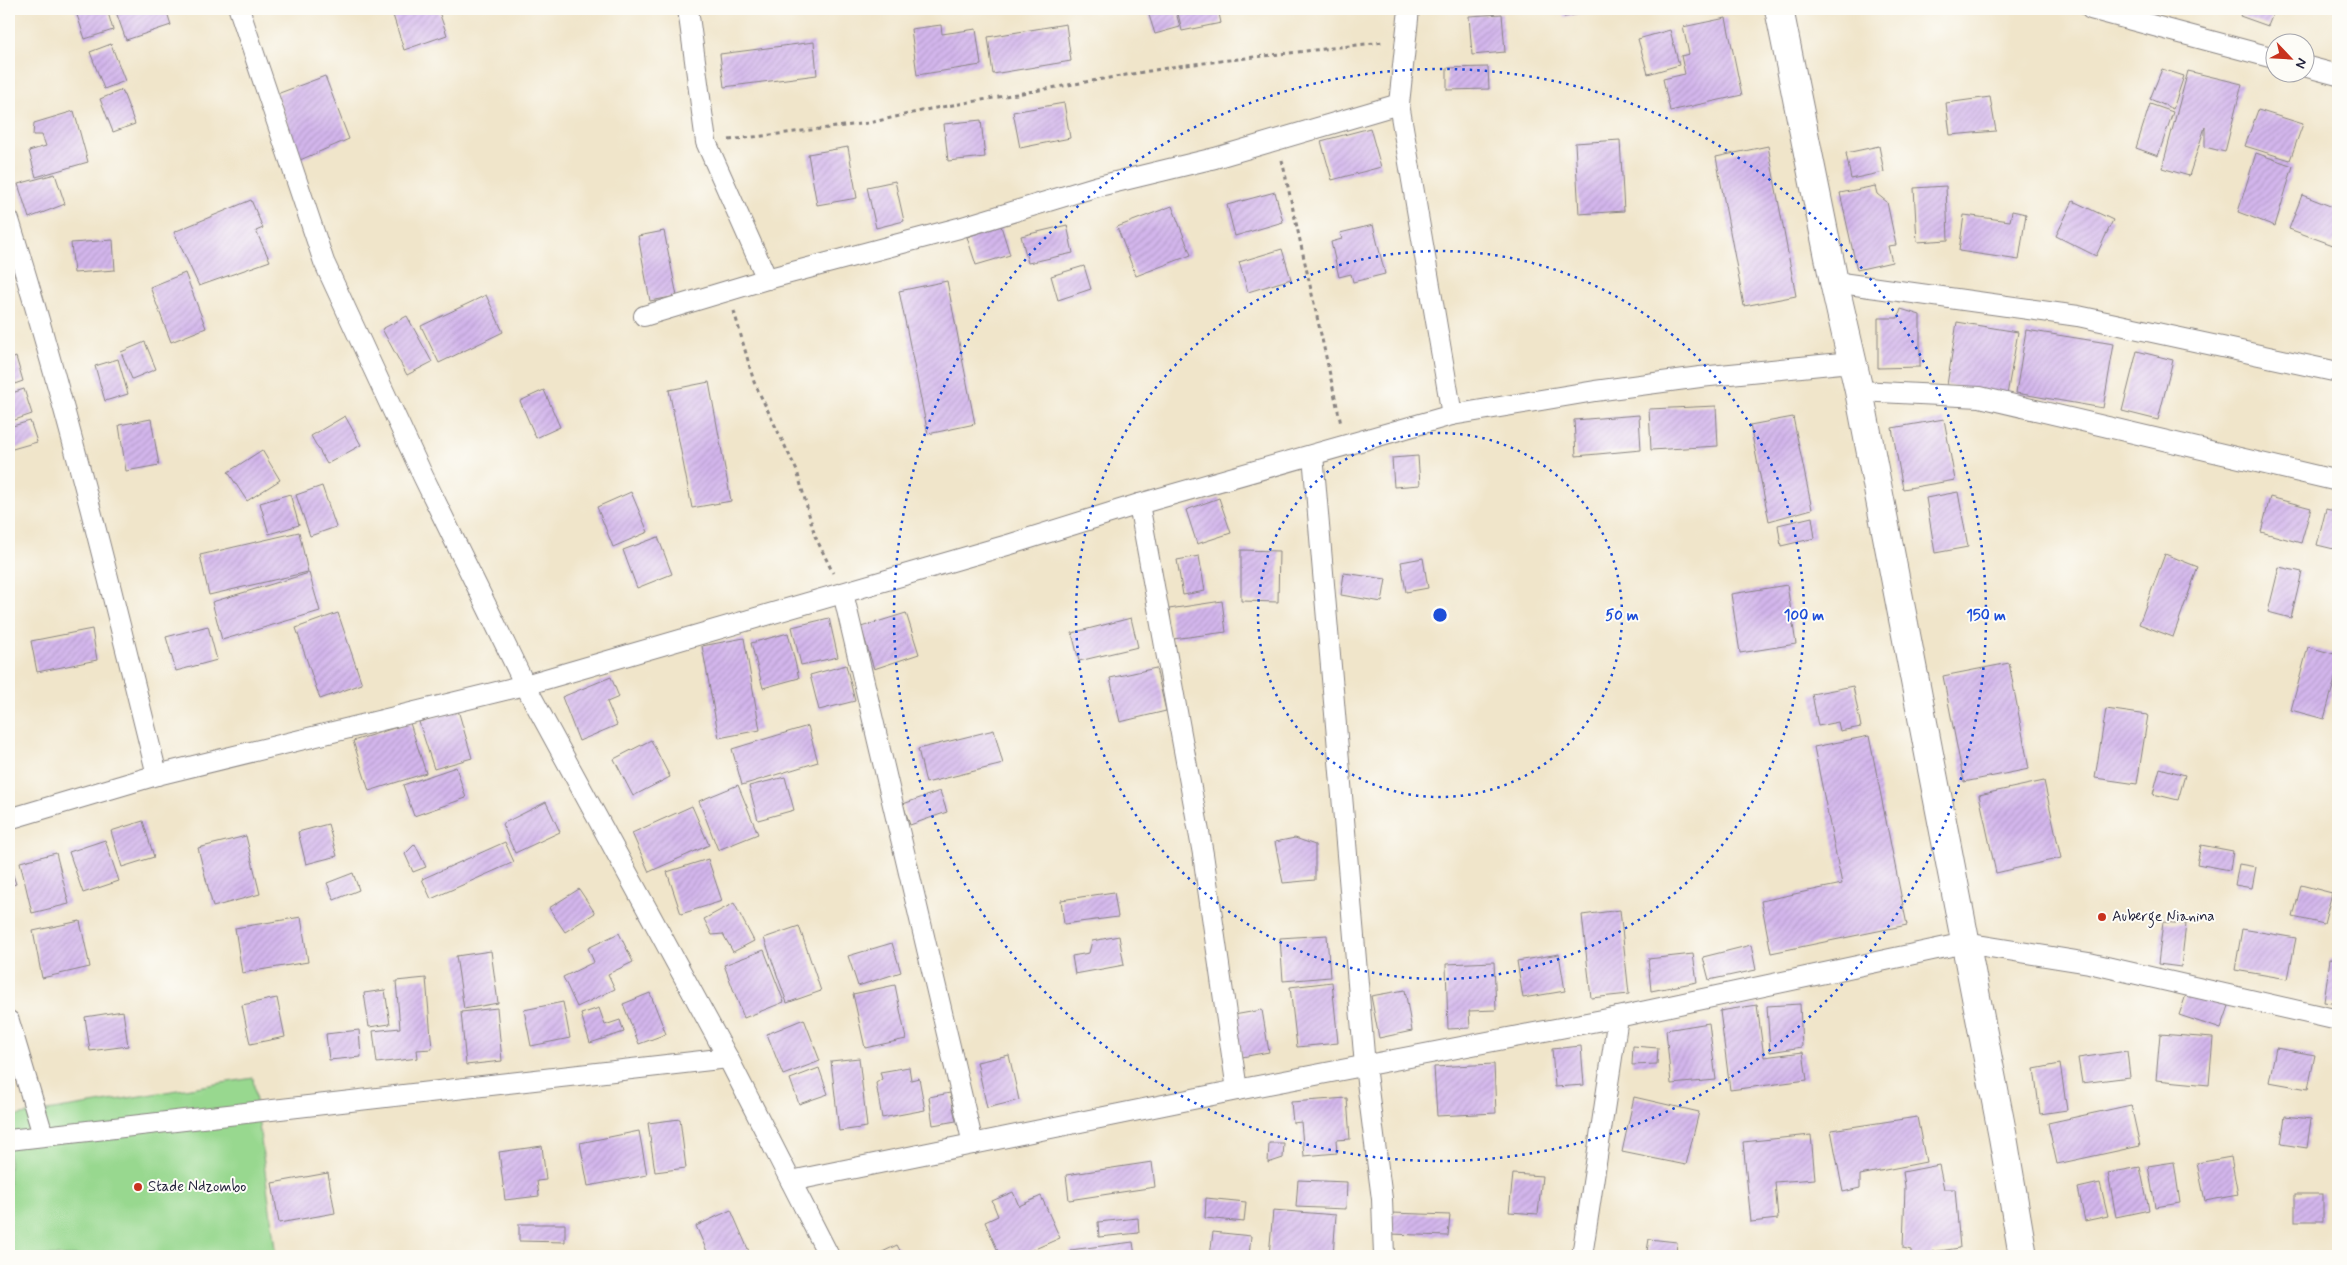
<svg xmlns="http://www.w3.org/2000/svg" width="2347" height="1265" viewBox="0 0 2347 1265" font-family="Mynerve,sans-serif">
<defs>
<pattern id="building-hatch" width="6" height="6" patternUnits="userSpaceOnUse" patternTransform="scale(1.25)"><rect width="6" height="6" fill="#d3b6ec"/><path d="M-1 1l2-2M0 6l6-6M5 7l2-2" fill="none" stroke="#b59ccb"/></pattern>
</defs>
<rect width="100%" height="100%" fill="#fdfcf7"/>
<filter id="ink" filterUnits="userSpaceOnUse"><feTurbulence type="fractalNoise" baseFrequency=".02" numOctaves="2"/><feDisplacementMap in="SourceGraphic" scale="10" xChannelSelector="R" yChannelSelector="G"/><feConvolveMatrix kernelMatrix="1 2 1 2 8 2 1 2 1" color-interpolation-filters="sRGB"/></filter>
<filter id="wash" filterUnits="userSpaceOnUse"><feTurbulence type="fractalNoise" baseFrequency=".0096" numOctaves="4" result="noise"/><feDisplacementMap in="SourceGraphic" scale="20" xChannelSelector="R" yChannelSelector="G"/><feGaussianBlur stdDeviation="1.12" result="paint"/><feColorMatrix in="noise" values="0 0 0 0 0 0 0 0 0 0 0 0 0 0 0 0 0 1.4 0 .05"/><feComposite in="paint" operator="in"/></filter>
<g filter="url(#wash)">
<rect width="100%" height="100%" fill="#f0e5ca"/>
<path fill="#98d88f" stroke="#5d7d65" d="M253,1078L276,1256H9V1117Z"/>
<g id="blocks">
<g fill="url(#building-hatch)">
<path d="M75,9H107L113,30L85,39Z"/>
<path d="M115,9H166L171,25L126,40Z"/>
<path d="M402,9H438L447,35L404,50L392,12Z"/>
<path d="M1147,9H1175L1180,27L1155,34Z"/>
<path d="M1177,9H1218L1221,23L1182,31Z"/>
<path d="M1562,9H1596V10L1564,17Z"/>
<path d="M2243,9H2275L2268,26L2240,16Z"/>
<path d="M1502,14L1505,52L1472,55L1469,16Z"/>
<path d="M1726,18L1742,95L1670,111L1663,79L1685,74L1681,56L1689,54L1683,27Z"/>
<path d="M1066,24L1071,61L993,74L988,37Z"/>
<path d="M941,25L942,34L976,29L981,65L917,75L911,29Z"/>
<path d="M1670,30L1679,65L1648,74L1638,39Z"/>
<path d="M814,42L817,75L724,87L720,54Z"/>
<path d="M111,44L125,81L104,89L90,52Z"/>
<path d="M1488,67L1489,89L1447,90V68Z"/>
<path d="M2162,69L2184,76L2173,109L2150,99Z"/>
<path d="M2188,71L2242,84L2225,152L2205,147V127L2189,176L2162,168Z"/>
<path d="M325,76L349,139L300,160L277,94Z"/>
<path d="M122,90L135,124L113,132L100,99Z"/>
<path d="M1990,97L1996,131L1950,135L1946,103Z"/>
<path d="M1064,103L1070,138L1020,148L1013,112Z"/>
<path d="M2150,104L2173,112L2158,156L2136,148Z"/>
<path d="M2258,110L2303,124L2290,160L2245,146Z"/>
<path d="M74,111L88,162L36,177L29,151L46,146L42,135H33L34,123Z"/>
<path d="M981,120L985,157L948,161L944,124Z"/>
<path d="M1370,128L1381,167L1332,180L1321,141Z"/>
<path d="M1620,140L1624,211L1579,214L1575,143Z"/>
<path d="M1768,146L1796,296L1744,306L1716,157Z"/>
<path d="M1879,146L1884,172L1851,179L1846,153Z"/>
<path d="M848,147L857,198L817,205L808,154Z"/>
<path d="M2256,153L2293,166L2275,226L2238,212Z"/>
<path d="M55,174L65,204L29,218L18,184Z"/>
<path d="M895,181L904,221L876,228L867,187Z"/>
<path d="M1875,186L1877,194L1887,202L1896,245L1888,246L1892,262L1857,270L1840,193Z"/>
<path d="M1946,186L1948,240L1917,242L1914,188Z"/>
<path d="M1275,192L1283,222L1235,236L1227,205Z"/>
<path d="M2302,195L2338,209V232L2333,245L2289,229Z"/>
<path d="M251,200L263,228L256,231L270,261L199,286L174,232Z"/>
<path d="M2073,201L2113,220L2096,256L2056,236Z"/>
<path d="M1172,206L1191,255L1136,276L1117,227Z"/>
<path d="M2012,211L2026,214L2019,260L1959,251L1964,215L2010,221Z"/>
<path d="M1067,225L1073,253L1028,263L1021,236Z"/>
<path d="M1373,225L1385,274L1353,282L1351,274L1339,277L1331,242L1342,239L1340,233Z"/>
<path d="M1001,226L1010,255L976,265L967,237Z"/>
<path d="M664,231L677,296L650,301L638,236Z"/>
<path d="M113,240L115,270L74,273L71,243Z"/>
<path d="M1282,249L1291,279L1248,292L1239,262Z"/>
<path d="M1084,266L1091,289L1058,300L1051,276Z"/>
<path d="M185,273L206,328L171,342L150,287Z"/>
<path d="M947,281L975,424L928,434L899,291Z"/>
<path d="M486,295L503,332L439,363L421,326Z"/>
<path d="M1901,309L1920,315V367L1878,368V318H1898Z"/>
<path d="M407,316L432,362L407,375L382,329Z"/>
<path d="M1957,322L2018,332L2007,395L1947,385Z"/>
<path d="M2026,330L2114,344L2103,408L2016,393Z"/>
<path d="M145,342L156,369L132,379L121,352Z"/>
<path d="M2137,351L2173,360L2158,420L2122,411Z"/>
<path d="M16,357L23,381L9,386V360Z"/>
<path d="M118,359L128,394L105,401L95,366Z"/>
<path d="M709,382L731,501L692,508L669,390Z"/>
<path d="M24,389L32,414L9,422V394Z"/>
<path d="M544,390L560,427L536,438L520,401Z"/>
<path d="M1716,406L1718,446L1651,450L1649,409Z"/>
<path d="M1639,415L1641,450L1576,456L1574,420Z"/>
<path d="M345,416L361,445L327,464L311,436Z"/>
<path d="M1793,417L1812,509L1769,521L1750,425Z"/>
<path d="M151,419L159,465L126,471L119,425Z"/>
<path d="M1944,419L1955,480L1903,489L1892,428Z"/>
<path d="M30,421L37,442L9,450V427Z"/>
<path d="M262,450L280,480L247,501L228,472Z"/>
<path d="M1418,456L1420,485L1394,487L1392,458Z"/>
<path d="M322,486L336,527L310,536L296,495Z"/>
<path d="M631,492L648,532L613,547L597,507Z"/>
<path d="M1958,492L1968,547L1935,553L1926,498Z"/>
<path d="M290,494L299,525L269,534L260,503Z"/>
<path d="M2270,497L2311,508L2301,543L2261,532Z"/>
<path d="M1219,498L1231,533L1197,544L1186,510Z"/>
<path d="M2326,509L2338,512V550L2317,545Z"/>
<path d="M1812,517L1815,538L1781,546L1778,525Z"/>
<path d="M299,532L308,572L209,595L200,555Z"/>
<path d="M658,537L672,574L637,588L623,550Z"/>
<path d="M1241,550L1279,551L1278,602L1241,601Z"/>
<path d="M2165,554L2198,567L2173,637L2139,624Z"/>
<path d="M1199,556L1205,591L1183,595L1177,560Z"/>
<path d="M1423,558L1428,588L1406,592L1401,562Z"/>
<path d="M2279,567L2302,572L2291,618L2268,612Z"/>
<path d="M309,573L320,611L222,640L212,602Z"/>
<path d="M1344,573L1386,579L1382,602L1341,595Z"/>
<path d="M1787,585L1796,644L1740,653L1731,594Z"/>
<path d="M1222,601L1226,632L1173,639L1169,609Z"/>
<path d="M338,613L362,684L320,699L296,628Z"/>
<path d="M906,613L919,654L874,669L861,627Z"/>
<path d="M829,618L838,657L801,665L792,627Z"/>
<path d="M1131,618L1138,647L1079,661L1072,633Z"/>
<path d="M208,626L217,660L176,671L166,637Z"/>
<path d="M92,629L97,660L37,672L31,641Z"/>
<path d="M788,633L799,678L763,688L751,643Z"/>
<path d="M744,638L760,730L719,738L702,646Z"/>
<path d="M2308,647L2338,655V668L2324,719L2291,710Z"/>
<path d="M2009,663L2029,769L1964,782L1943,676Z"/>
<path d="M846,665L855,701L819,710L810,675Z"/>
<path d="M1156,668L1166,711L1120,722L1110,678Z"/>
<path d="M611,677L619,697L607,702L617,725L579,741L562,697Z"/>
<path d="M1853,686L1861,727L1840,731L1838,722L1818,726L1812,694Z"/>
<path d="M2106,709L2148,715L2137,784L2095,778Z"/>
<path d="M458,710L472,758L434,769L419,722Z"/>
<path d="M410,723L426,773L369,791L353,741Z"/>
<path d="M808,726L818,762L742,785L732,749Z"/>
<path d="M994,730L1003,764L926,783L918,749Z"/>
<path d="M1869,736L1907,925L1771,953L1761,901L1842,884L1814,747Z"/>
<path d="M651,740L670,777L633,796L614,759Z"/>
<path d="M456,767L466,798L414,816L403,785Z"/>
<path d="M2160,768L2185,775L2178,800L2153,794Z"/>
<path d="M785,777L794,810L758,820L749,786Z"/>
<path d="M2044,781L2061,858L1996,873L1979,795Z"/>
<path d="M738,785L758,834L718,850L699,801Z"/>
<path d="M940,791L947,812L910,825L903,804Z"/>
<path d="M546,802L560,832L515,853L502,824Z"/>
<path d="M692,806L709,845L649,872L632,833Z"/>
<path d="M143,821L154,857L122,867L111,831Z"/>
<path d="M328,824L337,856L306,864L298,832Z"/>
<path d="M246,836L260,894L213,907L198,848Z"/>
<path d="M1295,838L1315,845V880L1283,883L1275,842Z"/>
<path d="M105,840L119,881L83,893L69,852Z"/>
<path d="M505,842L514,862L431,899L422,879Z"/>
<path d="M415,844L426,867L413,872L405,854Z"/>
<path d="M2201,845L2233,851L2230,870L2197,864Z"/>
<path d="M56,853L69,904L32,913L20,862Z"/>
<path d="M708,859L722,901L681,914L667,872Z"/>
<path d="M9,863L16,884L9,886Z"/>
<path d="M2239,864L2256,867L2252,888L2235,885Z"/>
<path d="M353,873L359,890L334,900L327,883Z"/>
<path d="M2301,885L2332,893L2324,924L2293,917Z"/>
<path d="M579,889L595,913L565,932L549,908Z"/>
<path d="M1114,892L1118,917L1064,924L1061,900Z"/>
<path d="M734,903L754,941L733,952L723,934L712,935L704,919Z"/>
<path d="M1620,910L1629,994L1591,998L1582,915Z"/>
<path d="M301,917L308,962L242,973L235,928Z"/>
<path d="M80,921L90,967L42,978L33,931Z"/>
<path d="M2163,922L2186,924L2181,967L2158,964Z"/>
<path d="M799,926L821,991L787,1003L764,938Z"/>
<path d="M2242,929L2296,938L2288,979L2235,970Z"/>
<path d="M619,933L633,962L608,974L615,989L577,1007L563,977L594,962L588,948Z"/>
<path d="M1327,935L1330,977L1283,981L1280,938Z"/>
<path d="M1119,936L1124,965L1075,974L1072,956L1089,953L1092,941Z"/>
<path d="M892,943L901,972L858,986L848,956Z"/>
<path d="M1751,945L1756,970L1709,980L1703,957Z"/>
<path d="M764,950L784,1002L744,1018L724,965Z"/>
<path d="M491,951L498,1003L464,1009L456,956Z"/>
<path d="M1559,954L1565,991L1523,998L1517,961Z"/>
<path d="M1693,954L1697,982L1651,991L1648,959Z"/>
<path d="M2330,959L2338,960V1004L2324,1002Z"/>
<path d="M1494,962L1496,1010L1469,1011L1470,1028L1448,1029L1446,964Z"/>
<path d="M426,978L432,1049L417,1050L418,1058L377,1063L373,1031L400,1028L396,981Z"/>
<path d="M1332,982L1338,1043L1297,1047L1290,987Z"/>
<path d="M895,985L906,1039L865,1048L853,994Z"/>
<path d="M385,990L390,1024L369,1027L364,993Z"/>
<path d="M1405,990L1412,1031L1379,1038L1371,996Z"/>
<path d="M2187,992L2229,1006L2221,1029L2179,1015Z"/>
<path d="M650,993L666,1034L639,1044L623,1004Z"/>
<path d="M277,998L285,1037L250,1044L242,1005Z"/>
<path d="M563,1002L570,1038L531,1046L524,1010Z"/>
<path d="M1800,1004L1802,1047L1770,1052L1767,1006Z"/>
<path d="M1757,1005L1764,1057L1803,1052L1807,1080L1730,1090L1720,1011Z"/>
<path d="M497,1008L502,1061L466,1065L461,1012Z"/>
<path d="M599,1008L605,1025L620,1020L624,1032L590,1043L581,1014Z"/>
<path d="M1262,1010L1269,1052L1242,1057L1234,1015Z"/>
<path d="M123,1011L128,1046L90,1051L85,1017Z"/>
<path d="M804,1019L820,1061L783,1075L767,1034Z"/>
<path d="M1709,1023L1716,1080L1671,1084L1666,1030Z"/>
<path d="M359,1030L361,1057L329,1060L326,1034Z"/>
<path d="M2160,1034L2213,1038L2209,1085L2156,1080Z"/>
<path d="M1581,1046L1584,1085L1555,1087L1552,1049Z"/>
<path d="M1633,1046L1658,1048L1657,1064L1632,1065Z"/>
<path d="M2276,1048L2315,1055L2308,1089L2269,1082Z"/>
<path d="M2127,1051L2130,1077L2082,1083L2078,1058Z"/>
<path d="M1009,1055L1019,1100L987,1108L977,1062Z"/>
<path d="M859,1058L867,1127L839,1131L831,1061Z"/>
<path d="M1494,1064L1496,1113L1437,1116L1434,1067Z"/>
<path d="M2060,1064L2067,1110L2040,1114L2034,1069Z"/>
<path d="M909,1067L911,1080L919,1078L925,1110L882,1118L876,1083L882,1079L880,1072Z"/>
<path d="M819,1068L828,1094L799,1104L790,1079Z"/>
<path d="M950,1093L956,1121L933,1125L929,1097Z"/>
<path d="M1634,1097L1699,1112L1686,1165L1622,1152Z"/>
<path d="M1347,1098L1350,1139L1336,1140L1337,1153L1304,1156L1301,1122L1293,1123L1291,1102Z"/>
<path d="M2131,1105L2140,1146L2057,1164L2048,1123Z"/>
<path d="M2285,1116L2311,1119L2307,1148L2281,1144Z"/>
<path d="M1917,1117L1926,1162L1860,1175V1188L1843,1192L1831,1130Z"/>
<path d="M680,1119L686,1168L655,1172L648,1123Z"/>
<path d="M639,1131L647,1175L588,1186L580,1143Z"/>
<path d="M1811,1135L1815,1179L1775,1182L1778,1219L1751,1222L1743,1142Z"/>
<path d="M1269,1143H1284L1283,1158L1268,1163Z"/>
<path d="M542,1146L546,1180L537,1181L539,1196L505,1200L499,1152Z"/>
<path d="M2231,1157L2238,1195L2205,1201L2197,1163Z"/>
<path d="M1152,1162L1155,1187L1069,1200L1066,1175Z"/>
<path d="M2174,1162L2180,1203L2155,1207L2148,1166Z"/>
<path d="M1939,1165L1944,1189H1955L1960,1248L1932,1252L1931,1256H1911V1250L1903,1248L1905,1186L1903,1172Z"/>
<path d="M2140,1167L2149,1210L2116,1217L2108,1173Z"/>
<path d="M328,1173L335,1213L279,1223L272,1183Z"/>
<path d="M1513,1174L1542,1176L1538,1214L1509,1212Z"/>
<path d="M1298,1180L1347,1182L1346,1209L1296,1207Z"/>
<path d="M2100,1183L2108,1216L2085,1221L2078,1188Z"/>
<path d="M1013,1192L1019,1206L1041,1196L1060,1238L1019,1256H1000L985,1222L998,1216L992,1201Z"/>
<rect x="2295" y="1194" width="28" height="27"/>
<path d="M1206,1198L1246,1202L1244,1222L1205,1218Z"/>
<path d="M731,1210L751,1256H709L696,1226Z"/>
<path d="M1273,1210L1336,1215L1333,1256H1269Z"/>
<path d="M1391,1213L1450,1215L1448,1236L1390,1234Z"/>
<path d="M1138,1218L1139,1233L1099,1237L1098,1222Z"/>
<path d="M519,1224H565V1242L519,1241Z"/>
<path d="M1213,1232L1251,1236L1249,1256H1210Z"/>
<path d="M1649,1239L1677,1242L1676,1254L1647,1251Z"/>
<path d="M1133,1242L1135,1256H1071L1070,1250Z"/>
<path d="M897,1245L903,1256H874Z"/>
</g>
</g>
</g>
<g filter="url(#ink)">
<use href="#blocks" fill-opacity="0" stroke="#898482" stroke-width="1"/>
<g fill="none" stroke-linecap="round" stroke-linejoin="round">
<g stroke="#898482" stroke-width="22">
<g id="street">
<path d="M239,9L324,262L423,476L525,685L728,1058L829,1256"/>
<path d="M688,9L706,142L767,279"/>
<path d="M1409,9L1399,104L1452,415"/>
<path d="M2091,9L2274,58"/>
<path d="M2304,66L2338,75"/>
<path d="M9,220C66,403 111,588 157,775"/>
<path d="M1834,282L2078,316L2338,372"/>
<path d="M644,316L767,279L959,228L1095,187L1215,158L1399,104"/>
<path d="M1859,391L1980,397L2338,481"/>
<path d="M1313,455L1365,1066L1382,1199L1384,1256"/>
<path d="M1139,504L1452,415L1595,391L1700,377L1851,362"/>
<path d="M843,593L973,1144"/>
<path d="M9,819L157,775L525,685L1011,544L1139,504L1203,854L1237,1090"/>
<path d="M9,1021L43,1135"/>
<path d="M9,1140L728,1058"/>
<path d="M791,1181L1237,1090L1618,1017L1965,943L2089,963L2338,1020"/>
<path d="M1582,1256L1618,1017"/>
</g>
</g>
<g stroke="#898482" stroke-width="30">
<path id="highway" d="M1779,9L1834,282L1859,391L2003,1137L2023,1256"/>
</g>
<g stroke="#898482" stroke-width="3" stroke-dasharray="4 4" stroke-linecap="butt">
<path d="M729,140L869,123L930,109L1178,66L1383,42"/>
<path d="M1282,160L1341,424"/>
<path d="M734,311L754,382L797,471L815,536L833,573"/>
</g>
<use href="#street" stroke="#fff" stroke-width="20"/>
<use href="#highway" stroke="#fff" stroke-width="28"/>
</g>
</g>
<g fill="none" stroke="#1d4ed8" stroke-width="2.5" stroke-dasharray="2.5 5">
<circle cx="1440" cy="615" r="182"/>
<circle cx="1440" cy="615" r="364"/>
<circle cx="1440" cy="615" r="546"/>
</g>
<g fill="#c8321e" stroke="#fdfcf7" stroke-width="2">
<circle cx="2102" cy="917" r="5"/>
<circle cx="138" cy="1187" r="5"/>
</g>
<g text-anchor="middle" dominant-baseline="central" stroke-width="4" stroke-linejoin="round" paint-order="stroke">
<g font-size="15" fill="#22223b" stroke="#fdfcf7" text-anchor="start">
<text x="2112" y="917">Auberge Nianina</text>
<text x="148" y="1187">Stade Ndzombo</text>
</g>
</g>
<circle cx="1440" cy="615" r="8" fill="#1d4ed8" stroke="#fdfcf7" stroke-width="2.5"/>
<g font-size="15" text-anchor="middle" font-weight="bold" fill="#1d4ed8" stroke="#fdfcf7" stroke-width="4" stroke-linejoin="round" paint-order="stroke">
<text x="1622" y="620">50 m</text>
<text x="1804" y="620">100 m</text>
<text x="1986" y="620">150 m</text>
</g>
<rect width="2347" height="1265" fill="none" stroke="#fdfcf7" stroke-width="30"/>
<g transform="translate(2290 58) rotate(115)"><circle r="24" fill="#fdfcf7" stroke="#a5a5ac"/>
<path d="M0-4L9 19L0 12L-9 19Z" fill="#c8321e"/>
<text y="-8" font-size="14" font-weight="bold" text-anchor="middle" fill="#22223b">N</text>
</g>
</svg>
